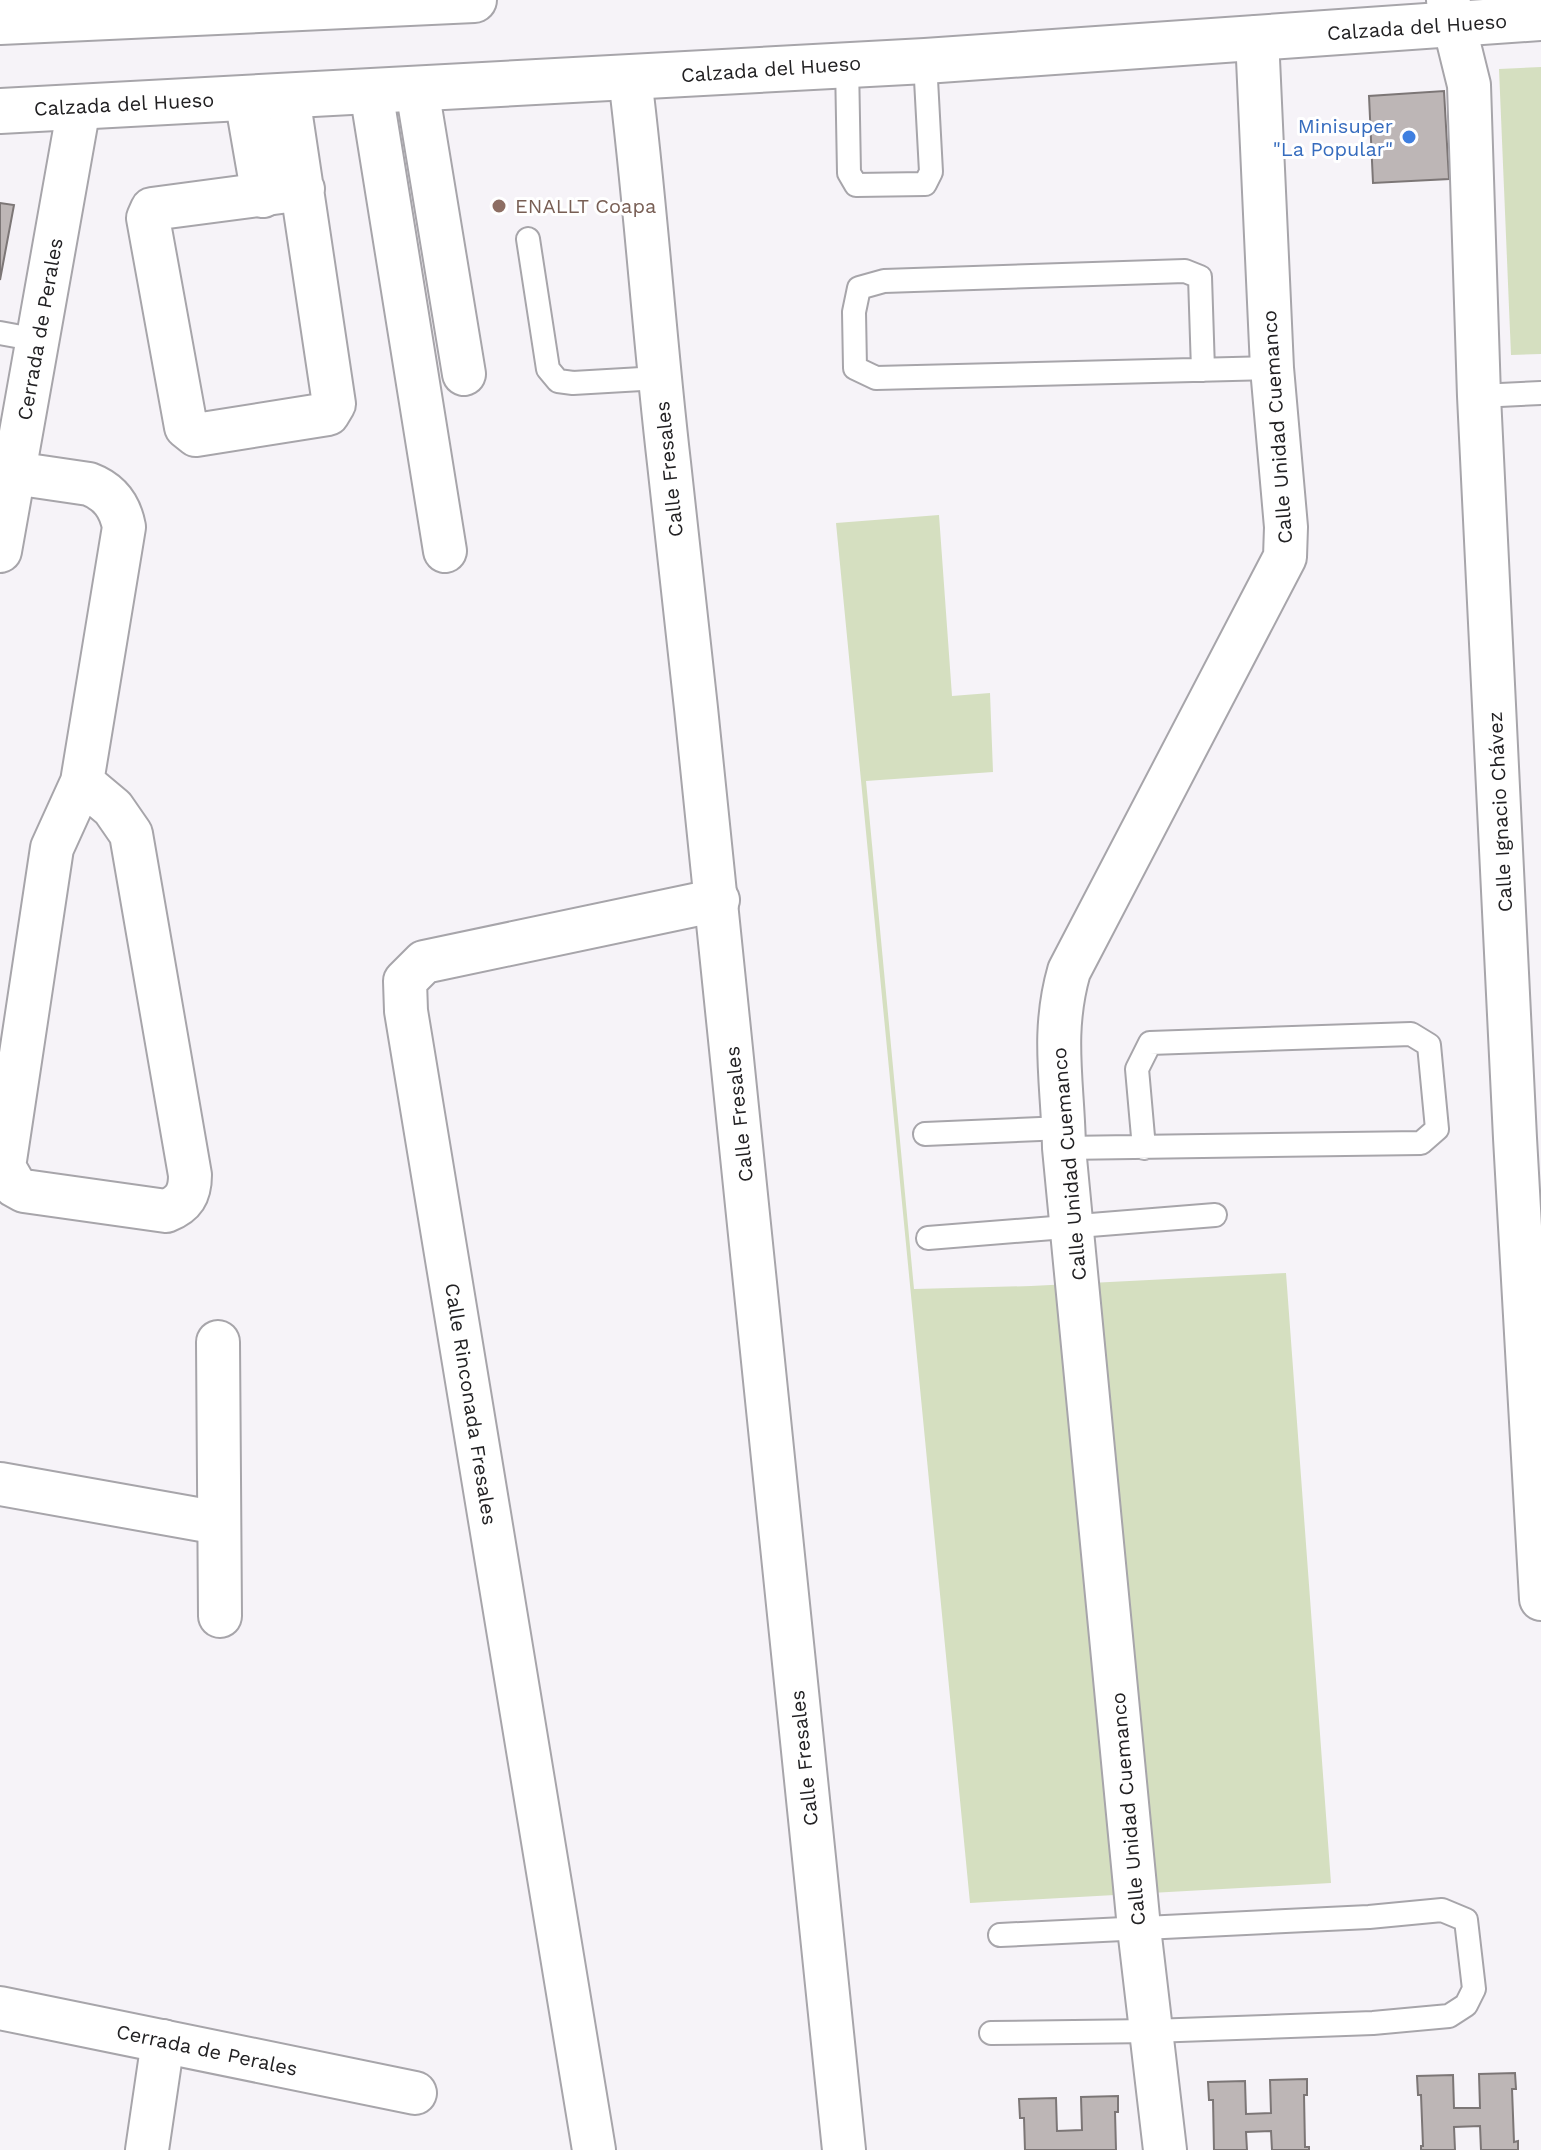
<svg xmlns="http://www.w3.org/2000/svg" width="1541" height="2150" viewBox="0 0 1541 2150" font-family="'Work Sans',sans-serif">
<rect width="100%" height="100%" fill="#f6f3f8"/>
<g fill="#d5dfc0">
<path d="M1541,67V354L1511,355L1499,69Z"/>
<path d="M939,515L952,696L990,693L993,772L866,781L914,1289L1031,1286L1286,1273L1331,1883L970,1903L836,523Z"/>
</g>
<g fill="#bdb6b6" stroke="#7c7676" stroke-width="2">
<path d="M1444,91L1449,179L1373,183L1369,96Z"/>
<path d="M0,203L14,205L0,280Z"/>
<path d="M1515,2073L1516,2089H1512L1514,2142L1518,2141V2150H1481L1480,2126L1454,2127L1455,2150H1421V2146H1423L1421,2095H1418L1417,2076L1453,2075L1454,2108H1480L1479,2074Z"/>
<path d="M1307,2079V2095H1304L1305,2147H1309V2150H1272L1271,2131L1246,2132L1247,2150H1214L1213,2100H1209L1208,2082L1245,2081L1246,2114L1271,2113L1270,2080Z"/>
<path d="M1118,2096V2112H1115L1116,2150H1025L1024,2118H1020L1019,2099L1056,2098L1057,2131L1082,2130L1081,2097Z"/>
</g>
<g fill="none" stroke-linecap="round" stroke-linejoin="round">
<g stroke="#a7a5aa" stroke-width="26">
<g id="lane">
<path d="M847,64L849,173L856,185L925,184L931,172L925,61"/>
<path d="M528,239L548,369L558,381L573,383L659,378"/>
<path d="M0,333L38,340"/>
<path d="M1203,370L1200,277L1185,271L884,281L859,288L854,312L855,368L876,378L1272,368"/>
<path d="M1479,396L1541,393"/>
<path d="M925,1134L1064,1128"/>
<path d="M1064,1148L1421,1143L1437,1129L1429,1045L1411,1034L1150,1043L1137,1069L1144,1148"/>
<path d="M928,1238L1215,1215"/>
<path d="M991,2033L1151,2031L1373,2023L1449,2016L1466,2005L1474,1989L1466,1920L1442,1910L1369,1917L1000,1935"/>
</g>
</g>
<g stroke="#a7a5aa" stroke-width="46">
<g id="street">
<path d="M1448,0L1469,85L1479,396L1515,1138L1541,1599"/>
<path d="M630,78C646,206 654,335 669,463C732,1025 787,1588 844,2150"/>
<path d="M417,89L464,374"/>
<path d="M371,91L445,551"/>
<path d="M288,96L334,404L328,414L196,435L186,427L148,218L152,209L303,189"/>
<path d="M246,98L263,196"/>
<path d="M14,473L89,484C110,492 120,506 124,527L82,782L52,848L4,1167L15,1186L24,1191L166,1211C184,1204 190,1194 190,1175L131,834L113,808L82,782"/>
<path d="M0,551L79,107"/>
<path d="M218,1342L220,1616"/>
<path d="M0,1484L219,1523"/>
<path d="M0,2008L415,2093"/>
<path d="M147,2150L163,2041"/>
<path d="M594,2150L406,1011L405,981L424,962L718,900"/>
<path d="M1165,2150L1139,1928L1064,1148C1063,1084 1051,1034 1069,971L1285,557L1286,527L1272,368L1257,37"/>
</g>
</g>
<g stroke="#a7a5aa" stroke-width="48">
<g id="secondary">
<path d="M0,22L474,0"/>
<path d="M0,111L925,61L1541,18"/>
</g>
</g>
<use href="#lane" stroke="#fff" stroke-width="22"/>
<use href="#street" stroke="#fff" stroke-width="42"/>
<use href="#secondary" stroke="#fff" stroke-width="44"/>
</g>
<circle fill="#3f7fe0" stroke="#fff" stroke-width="3" cx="1409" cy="137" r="8"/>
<circle fill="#8d6e63" stroke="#fff" stroke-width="3" cx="499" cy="206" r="8"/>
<g text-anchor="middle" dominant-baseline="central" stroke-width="6" stroke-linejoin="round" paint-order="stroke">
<g font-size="20" fill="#222123" stroke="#fff">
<text transform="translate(1417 27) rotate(-4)">Calzada del Hueso</text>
<text transform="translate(771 69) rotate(-4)">Calzada del Hueso</text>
<text transform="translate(124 104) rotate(-3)">Calzada del Hueso</text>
<text transform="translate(40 329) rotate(-80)">Cerrada de Perales</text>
<text transform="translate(1277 427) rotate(-94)">Calle Unidad Cuemanco</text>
<text transform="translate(669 469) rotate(-96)">Calle Fresales</text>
<text transform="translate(1500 812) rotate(-93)">Calle Ignacio Chávez</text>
<text transform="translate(739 1114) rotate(-96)">Calle Fresales</text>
<text transform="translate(1069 1164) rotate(-95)">Calle Unidad Cuemanco</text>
<text transform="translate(471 1404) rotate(81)">Calle Rinconada Fresales</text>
<text transform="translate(804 1758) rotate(-96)">Calle Fresales</text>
<text transform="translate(1128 1809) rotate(-95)">Calle Unidad Cuemanco</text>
<text transform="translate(207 2050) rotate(12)">Cerrada de Perales</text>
</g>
<g font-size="20" fill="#366cbe" stroke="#fff" text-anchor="end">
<text x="1393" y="126">Minisuper<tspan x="1393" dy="23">"La Popular"</tspan></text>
</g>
<g font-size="20" fill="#785e54" stroke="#fff" text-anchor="start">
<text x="515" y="206">ENALLT Coapa</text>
</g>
</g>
</svg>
